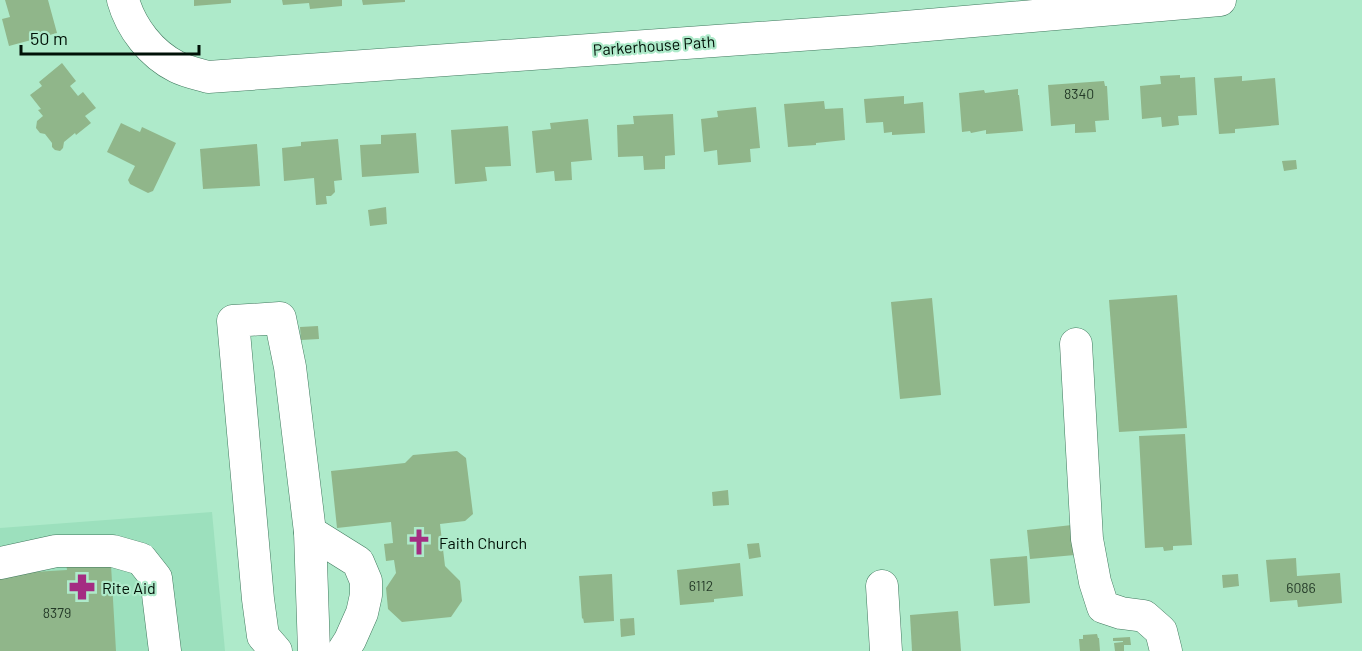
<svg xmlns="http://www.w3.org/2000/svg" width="1362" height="651" viewBox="0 0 1362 651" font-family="Barlow,sans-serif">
<rect width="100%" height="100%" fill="#aeeaca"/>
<path fill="#9ce0bd" d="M212,512L225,651H0V528Z"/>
<g fill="#90b68a">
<path d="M5,0H48L57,33L9,46L2,19L10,17Z"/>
<path d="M194,0H231V3L194,6Z"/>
<path d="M282,0H342V6L310,9L309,3L283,5Z"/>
<path d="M362,0H405V2L363,5Z"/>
<path d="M62,63L76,81L70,86L78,96L83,92L96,108L85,116L91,123L76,135L75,133L64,142L63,148L60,151L55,150L52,147V143L45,134L40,133L36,128L37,121L43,116L38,110L41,109L30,95L42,86L39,82Z"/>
<path d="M1180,75V78L1195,77L1197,115L1178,116L1179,125L1162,127L1161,117L1142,119L1140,86L1161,84L1160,76Z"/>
<path d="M1242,76V81L1275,78L1279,125L1235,129V133L1219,134L1214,78Z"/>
<path d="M1104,81L1105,86H1107L1109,120L1095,121L1096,132L1075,133V124L1051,126L1048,85Z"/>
<path d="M1018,89V95H1019L1023,131L986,134V130L971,133L970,131L962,132L959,93L984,90L985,93Z"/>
<path d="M904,96V104L923,102L925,133L892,135V132L884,133L883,122L866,123L864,99Z"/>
<path d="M824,101L825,109L843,108L845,140L816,143V145L788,147L784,104Z"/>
<path d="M756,107L760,148L750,149L751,162L718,165L717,150L704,152L701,119L718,117L717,111Z"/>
<path d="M673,114L675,155L665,156V169L644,170L643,156L618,157L617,125L634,124L633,116Z"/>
<path d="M588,119L592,160L571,162L572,180L555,181L554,171L536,173L532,131L551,129L550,123Z"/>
<path d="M121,123L140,132L142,127L176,143L153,191L148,193L130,184L128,180L135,166L107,152Z"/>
<path d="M508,126L511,166L485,167L487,181L455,184L451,130Z"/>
<path d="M416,133L419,173L362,177L360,145L381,144V135Z"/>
<path d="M338,139L342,180L334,181L335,192L331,196H326L327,204L316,205L314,178L284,181L282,148L301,146V142Z"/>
<path d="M257,144L260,186L203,189L200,149Z"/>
<path d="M1296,160L1297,169L1284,171L1282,161Z"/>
<path d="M386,207L387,224L370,226L368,210Z"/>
<path d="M1177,295L1187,428L1119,432L1109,300Z"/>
<path d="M932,298L941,395L900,399L891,302Z"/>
<path d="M318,326L319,339L301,340L300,327Z"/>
<path d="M1185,434L1192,545L1173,546V550L1164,551L1163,547L1145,548L1139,436Z"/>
<path d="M457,451L466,458L473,514L465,521L440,524L445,566L460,581L462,601L451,617L402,622L388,609L386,588L396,573L394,560L386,561L384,544L393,543L391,522L337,528L331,471L405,463L413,455Z"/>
<path d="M728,490L729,505L713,506L712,492Z"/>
<path d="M1072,525L1075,555L1030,559L1027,530Z"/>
<path d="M759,543L761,557L749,559L747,544Z"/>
<path d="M65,555L111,565L116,651H0V574L67,570Z"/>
<path d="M1027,556L1030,603L994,606L990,559Z"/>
<path d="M1296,558L1297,576L1340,573L1342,603L1298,607L1297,600L1270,602L1266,560Z"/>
<path d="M740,563L743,596L714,599V602L680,605L677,570Z"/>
<path d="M612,574L614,621L584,623L583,618L582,619L579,576Z"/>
<path d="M1238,574L1239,586L1223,588L1222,575Z"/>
<path d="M958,611L961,651H912L910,615Z"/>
<path d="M634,618L635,635L621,637L620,619Z"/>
<path d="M1097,634L1098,638H1099L1100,651H1080L1079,639H1083V635Z"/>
<path d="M1130,637L1131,645H1124V651H1115L1114,643L1123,642V641H1113V638Z"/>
</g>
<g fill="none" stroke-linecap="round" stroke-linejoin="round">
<g stroke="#40795e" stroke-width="33">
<g id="minor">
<path d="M123,0C131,28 151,54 177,67C187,72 198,74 208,77L870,30L1220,0"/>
<path d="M1076,344L1087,539L1095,582L1103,607L1121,613L1144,616L1161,631L1166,651"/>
<path d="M310,532L314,651"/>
<path d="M0,563L56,551H113L141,559L156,578L165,651"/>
<path d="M882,586L886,651"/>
<path d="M276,651L263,636L258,599L233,321L280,318L290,367L310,532L358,562L366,581V595L362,613L350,640L343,651"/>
</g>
</g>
<use href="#minor" stroke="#fff" stroke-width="32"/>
</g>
<defs>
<g id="church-bare" transform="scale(2.07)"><path d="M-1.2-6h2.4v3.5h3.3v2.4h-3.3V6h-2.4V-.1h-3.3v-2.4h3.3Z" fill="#a42c82" stroke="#aeeaca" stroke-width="2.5" paint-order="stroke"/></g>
<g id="pharmacy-bare" transform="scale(2.07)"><path d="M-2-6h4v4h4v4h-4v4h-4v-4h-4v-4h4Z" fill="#a42c82" stroke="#aeeaca" stroke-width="2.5" paint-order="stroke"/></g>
</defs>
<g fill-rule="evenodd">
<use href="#church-bare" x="419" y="542"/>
<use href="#pharmacy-bare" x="82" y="587"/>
</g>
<g text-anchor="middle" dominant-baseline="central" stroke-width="4.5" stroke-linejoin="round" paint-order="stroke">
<g font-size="14" fill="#243a28">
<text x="1079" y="93">8340</text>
<text x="701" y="585">6112</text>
<text x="1301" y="587">6086</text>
<text x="57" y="612">8379</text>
</g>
<g font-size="16" fill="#001107" stroke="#aeeaca">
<text transform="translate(654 45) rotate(-4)">Parkerhouse Path</text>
</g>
<g font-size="16" fill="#001107" stroke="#aeeaca" text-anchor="start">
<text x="439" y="542">Faith Church</text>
<text x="102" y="587">Rite Aid</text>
</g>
</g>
<path d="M21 45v9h178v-9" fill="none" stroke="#001107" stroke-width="3"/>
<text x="30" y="45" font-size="18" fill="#001107" stroke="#aeeaca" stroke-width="4.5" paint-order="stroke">50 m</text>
</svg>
